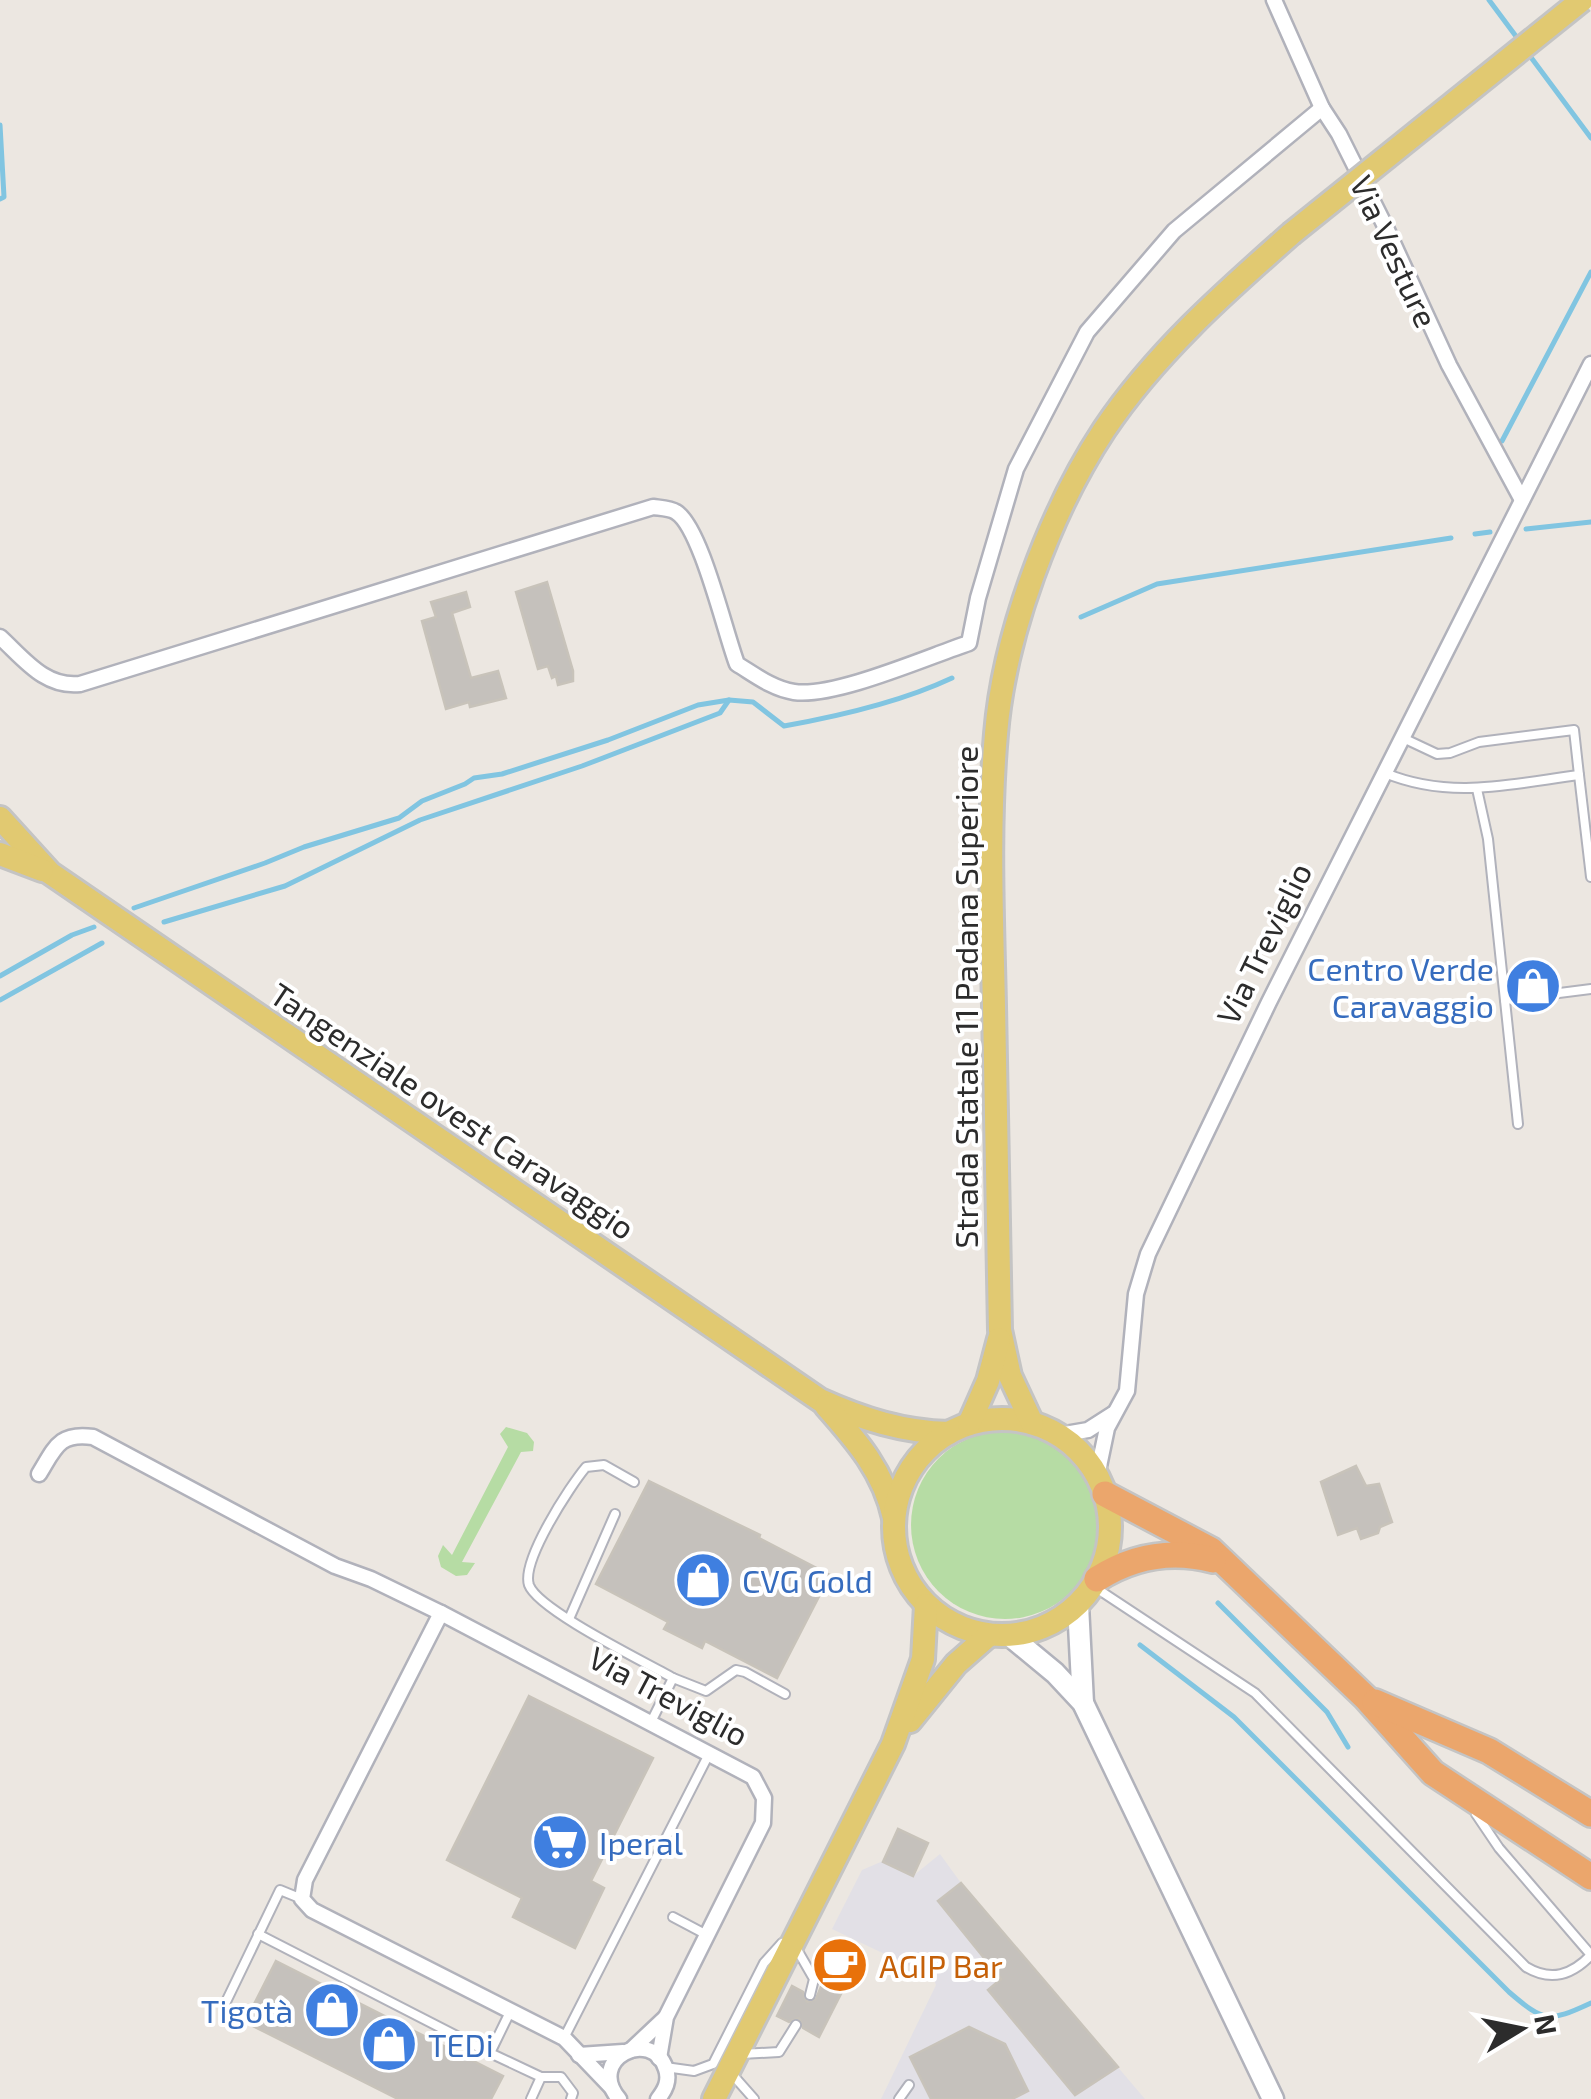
<svg xmlns="http://www.w3.org/2000/svg" width="1591" height="2099" viewBox="0 0 1591 2099" font-family="'Exo 2',sans-serif">
<rect width="100%" height="100%" fill="#ece7e1"/>
<path fill="#e2e0e6" d="M940,1854L961,1883L1145,2099H881L936,1985L933,1977L832,1929L862,1870L883,1861L913,1876Z"/>
<g fill="#b6dca4">
<path d="M506,1427L527,1433L534,1442L533,1451L521,1452L462,1562L475,1563L467,1575L456,1576L441,1567L438,1556L443,1545L452,1555L508,1447L500,1434Z"/>
<circle cx="1005" cy="1525" r="94"/>
</g>
<g fill="none" stroke-linecap="round" stroke-linejoin="round">
<g stroke="#81c5e1" stroke-width="5">
<path d="M1489,0L1521,43"/>
<path d="M1527,52L1591,138"/>
<path d="M0,125L4,197L0,199"/>
<path d="M1502,441L1591,272"/>
<path d="M1526,529L1591,522"/>
<path d="M1475,534L1490,532"/>
<path d="M1081,617L1157,584L1451,538"/>
<path d="M134,908L265,863L304,847L399,818L422,801L465,784L474,778L502,774L608,740L698,705L729,700"/>
<path d="M164,922L285,886L420,820L582,766L720,713L729,700L753,702L784,726C840,716 901,702 952,678"/>
<path d="M0,976L72,935L94,927"/>
<path d="M0,1000L102,943"/>
<path d="M1218,1603L1327,1712L1348,1747"/>
<path d="M1140,1645L1234,1717L1509,1992C1544,2022 1548,2023 1591,2003"/>
</g>
</g>
<g fill="#c5c1bc" stroke="#c8c3ba" stroke-width="2.5">
<path d="M547,582L573,671V681L558,685L556,676L552,678L548,666L538,669L516,592Z"/>
<path d="M466,592L470,607L452,613L471,678L498,671L506,698L470,707L469,702L446,709L422,621L436,617L431,602Z"/>
<path d="M1356,1466L1366,1486L1379,1484L1392,1522L1380,1527L1378,1533L1361,1539L1357,1528L1338,1535L1321,1482Z"/>
<path d="M649,1481L760,1535L759,1538L830,1575L777,1678L705,1641L702,1648L664,1629L668,1622L596,1584Z"/>
<path d="M529,1696L653,1758L591,1881L604,1888L575,1948L513,1917L522,1898L447,1860Z"/>
<path d="M898,1829L928,1843L913,1876L883,1862Z"/>
<path d="M961,1883L1118,2067L1075,2095L988,1990L1001,1979L938,1901Z"/>
<path d="M828,1946L863,1963L852,1984L847,1982L819,2037L803,2028L799,2018L789,2022L777,2016L792,1986L803,1992L807,2002L816,1999L827,1972L818,1968Z"/>
<path d="M276,1961L503,2076L491,2099H398L245,2022Z"/>
<path d="M969,2027L1005,2044L1028,2091L1012,2099H931L910,2057Z"/>
</g>
<g fill="none" stroke-linecap="round" stroke-linejoin="round">
<g stroke="#b1b2bb" stroke-width="12">
<g id="service">
<path d="M1385,773C1450,800 1511,784 1579,775L1574,730L1479,742L1450,753L1437,754L1403,738"/>
<path d="M1579,775L1591,877"/>
<path d="M1477,789L1488,839L1518,1124"/>
<path d="M1505,1000L1591,989"/>
<path d="M634,1482L604,1465L586,1467C570,1486 521,1561 529,1585C538,1610 645,1662 673,1678L651,1722"/>
<path d="M1093,1586L1255,1693L1526,1967C1551,1982 1572,1975 1591,1955L1499,1848L1476,1814"/>
<path d="M569,1619L615,1514"/>
<path d="M673,1678L706,1691L736,1670L745,1672L785,1694"/>
<path d="M673,1917L707,1935"/>
<path d="M258,1934L490,2053L541,2077H561L573,2093L571,2099"/>
<path d="M795,1946L814,1979L810,1995"/>
<path d="M224,2006L280,1890L302,1899"/>
<path d="M564,2038L710,1752"/>
<path d="M490,2053L510,2012"/>
<path d="M741,2054L779,2052L796,2025"/>
<path d="M665,2067L694,2071L713,2064L764,1963L782,1943"/>
<path d="M731,2073L754,2099"/>
<path d="M531,2099L541,2077"/>
<path d="M899,2099L909,2085"/>
</g>
</g>
<g stroke="#b1b2bb" stroke-width="19">
<g id="minor">
<path d="M1274,0L1322,108L1339,134L1387,230L1449,365L1522,500"/>
<path d="M0,637C24,659 45,688 80,684L653,507C660,508 670,508 676,512C701,527 725,633 737,664C755,675 773,689 794,692C834,698 927,657 969,643L978,598L1016,469L1087,332L1174,231L1322,108"/>
<path d="M1059,1435L1088,1430L1113,1414"/>
<path d="M39,1474C55,1448 59,1432 93,1437L335,1566L371,1579L441,1613L753,1777L764,1798L763,1823L666,2017L659,2058"/>
<path d="M1097,1476L1107,1428L1127,1391L1136,1294L1148,1254L1269,1002L1591,364"/>
<path d="M441,1613L305,1880L302,1899L312,1910L564,2038L611,2087"/>
<path d="M631,2050L665,2018"/>
<path d="M579,2055L623,2052"/>
<path d="M619,2099C585,2059 652,2026 666,2069C670,2081 665,2090 658,2099"/>
</g>
</g>
<g stroke="#b1b2bb" stroke-width="25">
<g id="secondary">
<path d="M1078,1605L1083,1703"/>
<path d="M1009,1635L1055,1673L1083,1703L1273,2099"/>
</g>
</g>
<g stroke="#c4c4c4" stroke-width="28">
<g id="primary">
<path d="M0,818L50,873L820,1400C862,1419 903,1432 949,1433"/>
<path d="M0,854L42,870"/>
<path d="M826,1406C857,1441 884,1472 894,1518"/>
<circle cx="1002" cy="1527" r="108"/>
<path d="M1032,1423L1010,1376L1000,1330C998,1222 996,1114 994,1006C992,915 988,824 996,734C1004,635 1050,512 1104,430C1155,354 1223,294 1291,234"/>
<path d="M969,1424L988,1381L999,1339"/>
<path d="M910,1721L956,1664L989,1635"/>
<path d="M714,2099L893,1744L923,1659L926,1605"/>
</g>
</g>
<g stroke="#c4c4c4" stroke-width="30">
<g id="motorway">
<path d="M1105,1494L1211,1550L1366,1698L1433,1773L1591,1877"/>
<path d="M1097,1579C1133,1556 1171,1549 1213,1560"/>
<path d="M1375,1702L1489,1751L1591,1814"/>
</g>
</g>
<use href="#service" stroke="#fff" stroke-width="8"/>
<use href="#minor" stroke="#fff" stroke-width="14"/>
<use href="#secondary" stroke="#fff" stroke-width="20"/>
<use href="#primary" stroke="#e1c971" stroke-width="22"/>
<use href="#motorway" stroke="#eba66c" stroke-width="25"/>
<g stroke="#c4c4c4" stroke-width="28" stroke-linecap="butt">
<path id="primary-bridge" d="M1291,234L1582,0"/>
</g>
<use href="#primary-bridge" stroke="#e1c971" stroke-width="22"/>
</g>
<defs>
<g id="shop-disc" transform="scale(2.875)"><circle r="9.5" fill="#3f7fe0" stroke="#fff"/><path d="M-5-2.5h2.3a2.7 3.5 0 0 1 5.4 0H5L5.5 6h-11ZM-1.5-2.5h3a1.5 2.3 0 0 0-3 0Z" fill="#fff"/></g>
<g id="supermarket-disc" transform="scale(2.875)"><circle r="9.5" fill="#3f7fe0" stroke="#fff"/><path d="M-6-5.5h2.5l.6 2H6L4.5 2H-2.5L-4.4-4H-6ZM-1.5 3.2a1.3 1.3 0 1 0 .1 0ZM3 3.2a1.3 1.3 0 1 0 .1 0Z" fill="#fff"/></g>
<g id="cafe-disc" transform="scale(2.875)"><circle r="9.5" fill="#e8710a" stroke="#fff"/><path d="M-5.5-4.5H6V0H3Q3 3.5 0 3.5H-2.5Q-5.5 3.5-5.5 0ZM3-3.2v2h1.7v-2ZM-6 4.5H4V6H-6Z" fill="#fff"/></g>
</defs>
<g fill-rule="evenodd">
<use href="#shop-disc" x="1533" y="986"/>
<use href="#shop-disc" x="703" y="1580"/>
<use href="#supermarket-disc" x="560" y="1842"/>
<use href="#cafe-disc" x="840" y="1965"/>
<use href="#shop-disc" x="332" y="2010"/>
<use href="#shop-disc" x="389" y="2044"/>
</g>
<g text-anchor="middle" dominant-baseline="central" stroke-width="8" stroke-linejoin="round" paint-order="stroke">
<g font-size="32" fill="#2c2c2c" stroke="#fff">
<text transform="translate(1395 251) rotate(65)">Via Vesture</text>
<text transform="translate(1263 943) rotate(-64)">Via Treviglio</text>
<text transform="translate(965 997) rotate(-90)">Strada Statale 11 Padana Superiore</text>
<text transform="translate(453 1110) rotate(34)">Tangenziale ovest Caravaggio</text>
<text transform="translate(669 1695) rotate(28)">Via Treviglio</text>
</g>
<g font-size="32" fill="#366cbe" stroke="#fff" text-anchor="start">
<text x="1494" y="968" text-anchor="end">Centro Verde<tspan x="1494" dy="37">Caravaggio</tspan></text>
<text x="742" y="1580">CVG Gold</text>
<text x="599" y="1842">Iperal</text>
<text x="293" y="2010" text-anchor="end">Tigotà</text>
<text x="428" y="2044">TEDi</text>
</g>
<g font-size="32" fill="#c56008" stroke="#fff" text-anchor="start">
<text x="879" y="1965">AGIP Bar</text>
</g>
</g>
<g transform="translate(1521 2029) rotate(80)" stroke="#ffffff" stroke-width="8" paint-order="stroke">
<path d="M0-8L18 38L0 25L-18 38Z" fill="#2c2c2c"/>
<text y="-15" font-size="28" font-weight="bold" text-anchor="middle" fill="#2c2c2c">N</text>
</g>
</svg>
